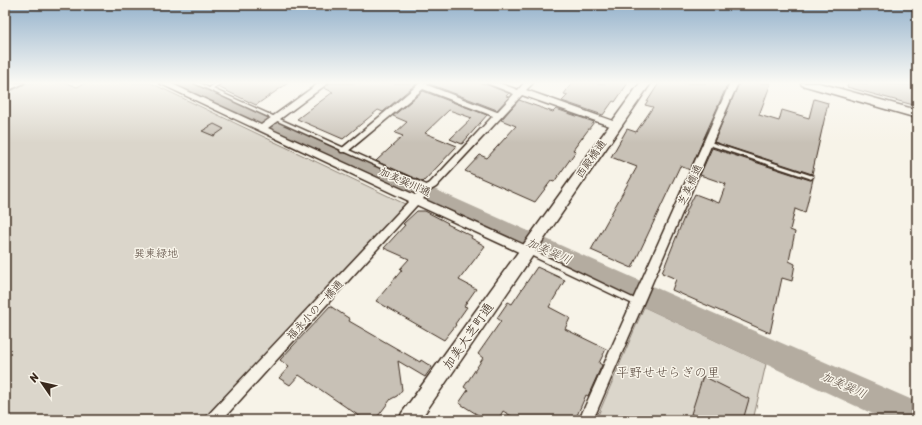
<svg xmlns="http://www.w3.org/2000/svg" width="922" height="425" viewBox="0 0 922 425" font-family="Sriracha,'Klee One',sans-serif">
<rect width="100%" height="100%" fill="#f7f3e8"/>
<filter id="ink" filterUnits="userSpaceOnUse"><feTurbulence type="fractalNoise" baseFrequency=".025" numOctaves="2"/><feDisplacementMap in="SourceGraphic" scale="8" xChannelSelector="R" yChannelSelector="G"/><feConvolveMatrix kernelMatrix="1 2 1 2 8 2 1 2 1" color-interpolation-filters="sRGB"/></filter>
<g filter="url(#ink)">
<g fill="#dbd6cb" stroke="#8b8074">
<path d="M27,83H67L77,87L85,83H151L405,204L406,207L207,420H5V94Z"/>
<path d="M644,307L766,364L753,420H596Z"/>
</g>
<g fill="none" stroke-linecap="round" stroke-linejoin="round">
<path fill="#b4aca0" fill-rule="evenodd" d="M172,83H196C437,190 676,298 917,402V420H886C648,310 412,197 175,87Z"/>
</g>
<g fill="#c8c1b6" stroke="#3b2a1e">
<path d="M222,83H288L256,105L218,87Z"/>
<path d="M329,83H417L383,112L378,110L343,139L297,119L333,92L324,88Z"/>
<path d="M430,83H482L509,93L506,96L509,97L497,110L430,84Z"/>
<path d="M572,83H628L615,102L613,101L603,115L562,101L568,95L564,94Z"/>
<path d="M659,83H728L690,170L680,166L632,268L591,250L637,167L611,157L627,129L636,132L653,107L645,105Z"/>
<path d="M739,83H771L759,115L779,121L782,110L809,118L814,99L828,103L812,174L714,142Z"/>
<path d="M848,83L917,85V106L847,87Z"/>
<path d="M423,91L487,115L462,144L450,139L472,118L449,110L425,133L457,146L423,182L376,161L403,136L395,133L407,122L393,116Z"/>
<path d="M519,100L553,112L556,109L594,122L573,150L576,151L554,182L551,181L535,202L465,171L480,155L487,158L516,126L501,120Z"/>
<path d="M214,124L224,129L214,136L202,131Z"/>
<path d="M712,148L810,180L813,179L805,213L795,209L790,230L795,232L789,261L795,264L792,281L782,278L770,333L672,290L676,279L662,273L687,210L695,194L719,203L726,184L700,175Z"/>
<path d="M417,211H425L448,223L447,224L472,236L471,238L485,246L459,280L476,289L464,306L467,307L455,324L456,325L444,340L376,301L402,270L400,269L409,259L384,248L405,225L403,224Z"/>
<path d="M537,267L565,280L549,307L570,318L565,329L606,349L599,363L602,365L588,396L586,395L575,420H518L503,411L498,420H486L459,403L468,390L464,387L483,358L478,354L501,321L497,318L508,302L512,304Z"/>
<path d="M330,306L350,319L349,321L420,362L421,360L432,367L425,377L398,361L402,390L397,396L391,399L375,420H365L299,375L290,385L279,378L289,367L280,360Z"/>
<path d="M703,376L749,399L743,420H695L696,416L691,414Z"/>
</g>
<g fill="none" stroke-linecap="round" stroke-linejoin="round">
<g stroke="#3b2a1e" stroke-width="3">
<g id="lane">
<path d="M194,83H200L209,88L216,83H221L213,89L431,187V189H427Z"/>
<path d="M706,142H710L813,176V177L811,179L809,178L706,144Z"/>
<path d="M526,249H530L639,301L640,303L639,305L637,306L635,305L526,253L525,251Z"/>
</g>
</g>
<g stroke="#3b2a1e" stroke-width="3">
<g id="street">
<path d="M13,83H24L5,92V87Z"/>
<path d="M159,83H170L261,125L319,83H328L268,128L415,195L423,187L430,183L493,116L423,89L347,152H341L340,150L420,83H429L427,85L497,112L514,94L487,83H499L518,90L524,83H533L526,90L613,121H619L620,123L616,126H610L522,95L436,187L429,191L423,199L531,248L532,251L531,254L527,255L523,254L417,205L222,420H206L208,415L409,201Z"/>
<path d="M730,83H738L593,420H579Z"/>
</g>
</g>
<g stroke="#3b2a1e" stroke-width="3">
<g id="secondary">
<path d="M640,83H651L420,420H399L402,413Z"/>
<path d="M801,83H819L917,110V118L802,85Z"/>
</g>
</g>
<use href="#lane" fill="#f7f3e8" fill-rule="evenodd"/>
<use href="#street" fill="#f7f3e8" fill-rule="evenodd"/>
<use href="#secondary" fill="#f7f3e8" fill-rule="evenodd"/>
</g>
</g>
<linearGradient id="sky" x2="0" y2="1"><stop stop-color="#93b1cb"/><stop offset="0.58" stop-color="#fbfaf5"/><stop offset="1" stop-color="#fbfaf5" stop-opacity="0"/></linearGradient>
<rect width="922" height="143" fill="url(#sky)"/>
<g text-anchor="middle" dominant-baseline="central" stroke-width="3" stroke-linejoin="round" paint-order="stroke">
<g font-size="11" fill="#3b2a1e" stroke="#f7f3e8">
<text transform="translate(591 159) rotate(-55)">西殿橋通</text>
<text transform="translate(405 182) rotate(24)">加美巽川通</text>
<text transform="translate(690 185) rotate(-66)">芝美橋通</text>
<text transform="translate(315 310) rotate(-47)">福永小の一橋通</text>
</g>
<g font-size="11" fill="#5b4c41" stroke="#f7f3e8">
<text x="156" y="253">巽東緑地</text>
</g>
<g font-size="12" font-style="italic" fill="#5f5145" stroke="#f7f3e8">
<text transform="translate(549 251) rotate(24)">加美巽川</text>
<text transform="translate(844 385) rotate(24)">加美巽川</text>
</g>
<g font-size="13" fill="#3b2a1e" stroke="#f7f3e8">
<text transform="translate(468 336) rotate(-55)">加美大芝町通</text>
</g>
<g font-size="13" fill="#5b4c41" stroke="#f7f3e8">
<text x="668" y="372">平野せせらぎの里</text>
</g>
</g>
<rect width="922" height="425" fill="none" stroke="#f7f3e8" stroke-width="20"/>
<rect x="10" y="10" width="902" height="405" fill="none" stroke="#3b2a1e" stroke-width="1.5" filter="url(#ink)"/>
<g transform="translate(42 383) rotate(304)" stroke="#f7f3e8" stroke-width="3" paint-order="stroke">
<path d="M0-3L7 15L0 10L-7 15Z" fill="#3b2a1e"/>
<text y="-6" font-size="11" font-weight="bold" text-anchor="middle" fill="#3b2a1e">N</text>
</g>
</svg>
